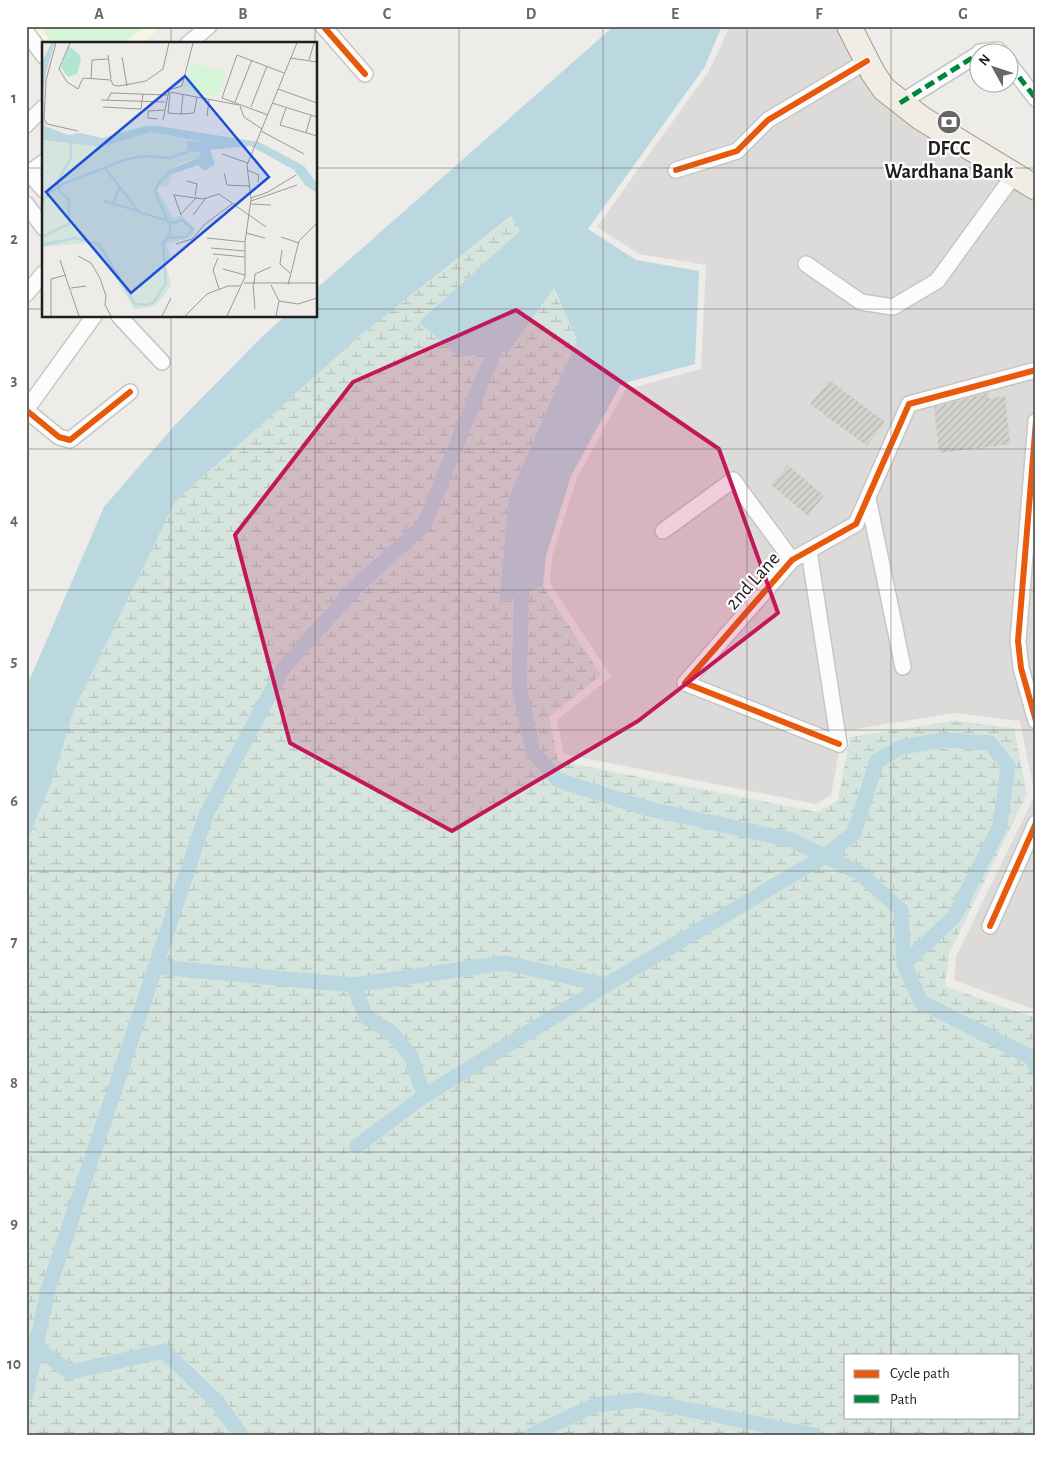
<svg xmlns="http://www.w3.org/2000/svg" width="1062" height="1461" viewBox="0 0 1062 1461" font-family="'Alegreya Sans',sans-serif">
<defs>
<pattern id="wetland-marsh" width="20" height="14" patternUnits="userSpaceOnUse" patternTransform="scale(1.25)"><rect width="20" height="14" fill="#d5e4dc"/><path d="M1 5h8M5 5V1M11 12h8M15 12V8" fill="none" stroke="#b6c3bc"/></pattern>
<pattern id="building-hatch" width="6" height="6" patternUnits="userSpaceOnUse" patternTransform="scale(1.25)"><rect width="6" height="6" fill="#d4d2cf"/><path d="M-1 1l2-2M0 6l6-6M5 7l2-2" fill="none" stroke="#b6b4b1"/></pattern>
</defs>
<rect width="100%" height="100%" fill="#edece8"/>
<path fill="#dcdbd9" d="M730,26H843L880,94L1036,196V1010L954,980L956,956L1035,795L1020,721L954,713L843,731L831,795L816,804L564,754L557,720L611,677L550,583L552,557L577,478L625,390L701,369L706,265L639,254L597,227L709,71Z"/>
<path fill="#f6f6e3" d="M33,26H163L141,44H44Z"/>
<path fill="url(#wetland-marsh)" fill-rule="evenodd" d="M512,216L520,231L419,322L553,288L577,340L509,497L499,603L543,586L601,675L549,717L558,761L817,812L838,800L850,737L954,721L1014,728L1027,794L949,954L945,986L1036,1018V1435H26V844L54,776L73,712L175,502L362,334ZM846,1355H1018V1417H846Z"/>
<path fill="#d5f4d8" d="M41,26H145L123,44H52Z"/>
<path fill="#bbd7e0" d="M614,26H722L704,68L588,229L636,260L699,271L695,364L621,384L571,476L546,556L543,586L499,604L509,497L577,340L554,288L509,351L459,357L419,322L520,231L511,216L362,334L175,502L73,712L54,776L26,844V688L104,507L175,425L261,338L285,316H316V289Z"/>
<g fill="none" stroke-linecap="round" stroke-linejoin="round">
<g stroke="#bbd7e0" stroke-width="15">
<path d="M522,575L519,687L533,752L558,780L645,808L791,840L858,872L901,910L904,964L921,1002L1032,1058L1036,1067"/>
<path d="M156,967L354,985L505,963L606,985L825,856L854,833L877,761L902,747L943,740L990,743L1008,766L1000,826L954,917L904,964"/>
<path d="M354,985L366,1017L391,1032L411,1056L424,1096"/>
<path d="M357,1146L424,1096L606,985"/>
<path d="M28,1346L36,1347L70,1372L164,1351L216,1401L241,1435"/>
<path d="M26,1394L48,1290L206,815L284,667L360,583L424,525L501,335"/>
<path d="M532,1435L595,1405L640,1400L814,1435"/>
</g>
</g>
<g fill="url(#building-hatch)">
<path d="M829,380L885,422L867,446L810,404Z"/>
<path d="M988,393L989,399L1005,396L1010,444L939,453L934,407Z"/>
<path d="M788,465L824,496L808,516L771,485Z"/>
</g>
<g fill="none" stroke-linecap="round" stroke-linejoin="round">
<g stroke="#c6c6c4" stroke-width="18">
<g id="minor">
<path d="M323,26L365,74"/>
<path d="M26,32L44,56"/>
<path d="M188,44L209,26"/>
<path d="M980,52L998,50L1000,52"/>
<path d="M1010,65L1036,99"/>
<path d="M900,103L980,53"/>
<path d="M26,125L44,107"/>
<path d="M44,162L29,173L44,190"/>
<path d="M676,170L737,151L768,120L867,61"/>
<path d="M26,204L44,228"/>
<path d="M806,264L861,302L893,307L937,281L1014,175"/>
<path d="M26,294L44,273"/>
<path d="M119,316L162,362"/>
<path d="M26,410L59,437L70,440L130,392"/>
<path d="M26,410L94,316"/>
<path d="M1036,421L1018,641L1021,668L1036,721"/>
<path d="M868,498L903,667"/>
<path d="M663,531L733,480L792,560"/>
<path d="M809,551L839,744"/>
<path d="M839,744L685,683L792,560L856,524L909,404L1036,370"/>
<path d="M990,926L1036,823"/>
</g>
</g>
<g stroke="#a49b84" stroke-width="26">
<path id="primary" d="M849,26L873,73L884,89L921,118L1036,188"/>
</g>
<use href="#minor" stroke="#fcfcfc" stroke-width="15"/>
<use href="#primary" stroke="#f1ede5" stroke-width="24"/>
<g stroke="#00873e" stroke-width="5" stroke-dasharray="10 5" stroke-linecap="butt">
<path d="M980,52L998,50L1000,52"/>
<path d="M1010,65L1036,99"/>
<path d="M900,103L980,53"/>
</g>
<g stroke="#fff" stroke-width="9">
<g id="cycleway">
<path d="M323,26L365,74"/>
<path d="M676,170L737,151L768,120L867,61"/>
<path d="M26,410L59,437L70,440L130,392"/>
<path d="M1036,421L1018,641L1021,668L1036,721"/>
<path d="M839,744L685,683L792,560L856,524L909,404L1036,370"/>
<path d="M990,926L1036,823"/>
</g>
</g>
<use href="#cycleway" stroke="#e8590c" stroke-width="6"/>
</g>
<path fill="#c2185b" fill-opacity="0.2" stroke="#c2185b" stroke-width="4" stroke-linejoin="round" d="M516,310L719,449L778,613L638,721L452,831L290,743L235,535L353,382Z"/>
<path fill="none" stroke="#676765" stroke-width="1" stroke-opacity="0.55" d="M171,26V44M315,26V44M459,26V1435M603,26V1435M747,26V1435M891,26V1355M26,168H44M316,168H1036M26,309H44M316,309H1036M171,316V1435M315,316V1435M26,449H1036M26,590H1036M26,730H1036M26,871H1036M26,1012H1036M26,1152H1036M26,1293H1036M891,1417V1435"/>
<defs>
<g id="bank-disc" transform="scale(1.25)"><circle r="9.5" fill="#676765" stroke="#fff"/><path d="M-6-4H6V4H-6ZM0-2.3a2.3 2.3 0 1 0 0 4.6a2.3 2.3 0 1 0 0-4.6Z" fill="#fff"/></g>
</defs>
<g fill-rule="evenodd">
<use href="#bank-disc" x="949" y="122"/>
</g>
<g text-anchor="middle" dominant-baseline="central" stroke-width="4.5" stroke-linejoin="round" paint-order="stroke">
<g font-size="20" font-weight="bold" fill="#1f1f1f" stroke="#fff">
<text x="949" y="149">DFCC<tspan x="949" dy="23">Wardhana Bank</tspan></text>
</g>
<g font-size="20" fill="#1f1f1f" stroke="#fff">
<text transform="translate(753 581) rotate(-48)">2nd Lane</text>
</g>
</g>
<g transform="translate(42 42)">
<rect width="275" height="275" fill="#edece8"/>
<path d="M109,90L163,100L156,116L136,122L126,130L130,132L126,145L118,143L115,147L131,176L140,173L154,188L149,195L124,202L129,214L124,224L129,241L125,250L114,263L93,268L66,224L47,201L0,205V98L60,105Z" fill="#d5e4dc"/>
<path d="M149,21L185,30L176,55L141,47Z" fill="#d5f4d8"/>
<path d="M27,4L37,12L39,17L35,32L26,35L19,26Z" fill="#b3e5d3"/>
<path d="M9,1H13L4,30L0,59V20ZM0,70L3,84L26,93L38,91L60,96L103,84H116L217,100L262,124L275,142V151L263,143L252,128L209,104L168,108L173,122L163,129L156,123L130,132L125,129L156,116L159,110H150L145,106V99L163,100L109,90L60,105L0,98Z" fill="#bbd7e0"/>
<path fill="none" stroke="#bbd7e0" stroke-width="2.5" d="M63,126L97,170L132,181L140,178L151,187L144,195L123,196M62,159L96,169M0,160L8,150L24,141L82,118L102,114L127,116L150,108M72,161L77,146M0,195L27,182V157L18,150L15,140L29,116V99M0,203L33,196L57,202L93,262L106,263L112,260L124,241L121,201L128,192V185L113,149L119,138L130,129"/>
<path fill="none" stroke="#9b9a98" stroke-width="1" d="M14,1L4,38L2,77L5,82L36,89M28,1L17,27L25,40L36,47L41,36L69,38L71,43L77,44L104,39L121,27L127,1M66,13L69,37M80,15L85,44M248,16L275,20M267,18L272,1M49,37L50,18L66,17M236,47L275,61M141,53L139,72L152,71L155,55M59,58L123,60M65,59L69,51L125,53M193,60L210,18M230,61L275,75M198,64L202,75L220,87M61,65L99,67L101,52M209,65L225,24M244,66L238,83L275,94M139,72L126,71L128,50L197,63M226,73L180,56L195,13L242,31M165,74L167,58M116,77L106,76V69L122,68M121,78L127,48L140,44L151,1M219,89L262,112M264,91L269,73M180,112L206,121M205,128L217,133L216,140M182,131L185,143L207,144M145,139L155,142L153,154M209,156L226,150L254,133M209,159L255,143M208,162L229,163M139,172L155,155M139,173L132,153L161,157L177,152L224,185M151,173L164,156M204,191L223,196M239,195L257,201M165,196L203,200M134,202L150,197L163,182L190,162M169,206L203,209M240,208L238,222L248,231M171,212L203,215M36,214L49,221L58,236L64,254L63,263L69,274M176,216L171,228L177,247M18,218L37,274M181,227L203,233M202,241H275M211,242L213,267M212,242L213,232L229,225M229,243L237,259L256,262L275,256M246,243L257,199L275,181M29,246L44,244M9,274V237L24,233M120,274L129,256M143,274L165,252L186,244H199M185,274L203,235V200L209,157L205,123L255,1M234,274L237,259"/>
<path fill="#1d4ed8" fill-opacity="0.15" stroke="#1d4ed8" stroke-width="2.5" d="M143,34L227,135L89,251L4,150Z"/>
<rect width="275" height="275" fill="none" stroke="#1f1f1f" stroke-width="2.5"/>
</g>
<rect width="1062" height="1461" fill="none" stroke="#ffffff" stroke-width="55"/>
<rect x="844" y="1354" width="175" height="65" fill="#ffffff" stroke="#a5a5a5"/>
<rect x="854" y="1370" width="25" height="8" fill="#e8590c" stroke="#a5a5a5"/>
<text x="890" y="1378" font-size="15" fill="#1f1f1f">Cycle path</text>
<rect x="854" y="1395" width="25" height="8" fill="#00873e" stroke="#a5a5a5"/>
<text x="890" y="1404" font-size="15" fill="#1f1f1f">Path</text>
<g transform="translate(994 68) rotate(310)"><circle r="24" fill="#ffffff" stroke="#a5a5a5"/>
<path d="M0-4L9 19L0 12L-9 19Z" fill="#676765"/>
<text y="-8" font-size="14" font-weight="bold" text-anchor="middle" fill="#1f1f1f">N</text>
</g>
<rect x="28" y="28" width="1006" height="1406" fill="none" stroke="#676765" stroke-width="2"/>
<g font-size="16" text-anchor="middle" font-weight="bold" fill="#676765">
<text x="99" y="19">A</text>
<text x="243" y="19">B</text>
<text x="387" y="19">C</text>
<text x="531" y="19">D</text>
<text x="675" y="19">E</text>
<text x="819" y="19">F</text>
<text x="963" y="19">G</text>
<text x="14" y="103">1</text>
<text x="14" y="244">2</text>
<text x="14" y="385">3</text>
<text x="14" y="525">4</text>
<text x="14" y="666">5</text>
<text x="14" y="806">6</text>
<text x="14" y="947">7</text>
<text x="14" y="1088">8</text>
<text x="14" y="1228">9</text>
<text x="14" y="1369">10</text>
</g>
</svg>
